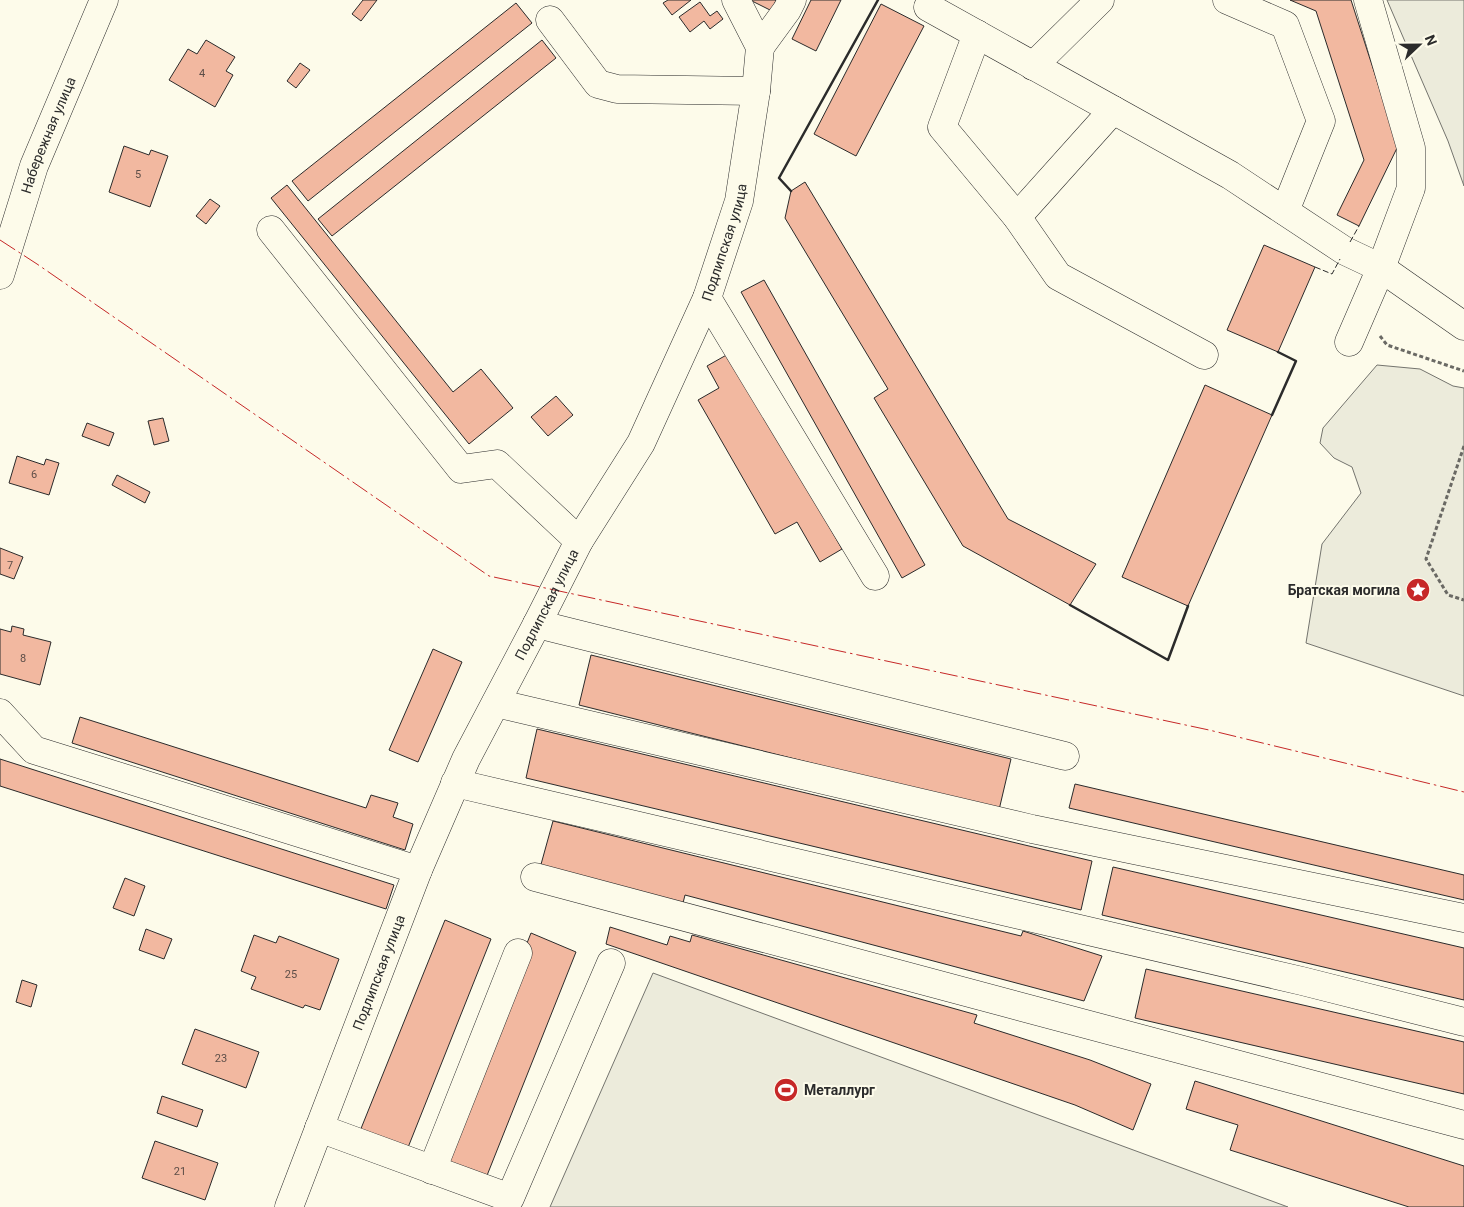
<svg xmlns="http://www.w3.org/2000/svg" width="1464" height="1207" viewBox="0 0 1464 1207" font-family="Roboto,sans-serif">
<rect width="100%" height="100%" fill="#fdfbea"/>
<g fill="#ecebdb" stroke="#74746e">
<path d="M1387,0H1464V186L1448,141Z"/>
<path d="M1377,365L1420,369L1453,386L1464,388V696L1306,643L1322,544L1361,493L1352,467L1334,458L1320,443L1323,428Z"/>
<path d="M653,973L1288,1207H550Z"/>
</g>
<g fill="#f2b8a0" stroke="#2b2b2b">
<path d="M363,0H377L361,21L352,14Z"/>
<path d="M668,0H691L672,15L663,3Z"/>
<path d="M750,0H776L772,11Z"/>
<path d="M811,0H841L816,51L792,39Z"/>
<path d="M1290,0H1351L1398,146L1359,226L1337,215L1364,160L1316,11Z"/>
<path d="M700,2L710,16L717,11L723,19L710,29L704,21L690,32L679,17Z"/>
<path d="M516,3L532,23L308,201L292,181Z"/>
<path d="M881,4L924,26L856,156L814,134Z"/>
<path d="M206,40L235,57L226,71L233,75L215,107L169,80L188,49L197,54Z"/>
<path d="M542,40L556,58L332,236L318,219Z"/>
<path d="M300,63L310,70L296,88L287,81Z"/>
<path d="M124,146L149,155L151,150L168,156L150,207L109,192Z"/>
<path d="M805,182L1008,519L1096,564L1070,605L963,546L874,398L888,389L785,218L791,191Z"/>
<path d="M287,185L453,392L481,369L513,408L469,444L271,198Z"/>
<path d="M210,199L220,206L206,224L196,216Z"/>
<path d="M1264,245L1315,267L1278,352L1227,330Z"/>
<path d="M764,280L925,565L902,578L741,292Z"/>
<path d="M730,353L842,549L820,562L797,522L775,534L698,400L719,388L707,366Z"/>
<path d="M1205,385L1272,415L1188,606L1122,577Z"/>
<path d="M556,396L573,415L548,436L531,417Z"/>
<path d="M163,418L169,441L154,445L148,421Z"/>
<path d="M87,423L114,433L109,446L82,436Z"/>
<path d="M17,456L44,465L46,459L59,463L49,495L9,483Z"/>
<path d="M117,475L150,492L145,503L112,485Z"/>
<path d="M0,548L23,557L14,579L0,574Z"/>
<path d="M12,626L24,629L23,635L51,642L40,685L0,674V629L11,632Z"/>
<path d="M433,649L462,662L418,762L389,750Z"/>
<path d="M591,655L1011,759L999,810L579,705Z"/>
<path d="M80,717L366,808L371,795L398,803L393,817L413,824L405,850L72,743Z"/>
<path d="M537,729L1092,861L1081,910L526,778Z"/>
<path d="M0,759L394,885L386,909L0,786Z"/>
<path d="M1075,784L1464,875V900L1069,808Z"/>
<path d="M553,821L1021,936L1023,931L1102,956L1084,1001L685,895L682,907L540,868Z"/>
<path d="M1113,867L1464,948V1000L1102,915Z"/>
<path d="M125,878L145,886L134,916L113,908Z"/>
<path d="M445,920L491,939L405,1155L358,1136Z"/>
<path d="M610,927L667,945L670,936L690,942L692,935L977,1015L974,1023L1090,1060L1151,1084L1133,1130L1075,1105L606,944Z"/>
<path d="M146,929L172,939L164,959L139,950Z"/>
<path d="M531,933L576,952L484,1183L439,1165Z"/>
<path d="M254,935L276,943L279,936L339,959L320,1010L305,1005L303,1008L251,989L256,977L241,971Z"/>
<path d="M1146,969L1464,1042V1094L1135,1018Z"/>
<path d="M22,980L37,985L31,1007L16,1002Z"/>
<path d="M195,1029L259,1052L246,1088L182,1064Z"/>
<path d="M1195,1081L1464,1166V1207H1409L1230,1150L1238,1125L1186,1109Z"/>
<path d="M162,1096L203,1110L197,1127L157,1113Z"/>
<path d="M155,1141L218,1163L205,1200L142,1178Z"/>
</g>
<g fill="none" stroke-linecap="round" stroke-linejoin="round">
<g stroke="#2b2b2b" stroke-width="29">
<g id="minor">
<path d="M1227,0L1285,25L1321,121L1285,211"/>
<path d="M928,7L1230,175L1345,251L1381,268L1464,326"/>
<path d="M550,20L598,84L617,89L756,91"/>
<path d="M977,34L942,127L1017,217L1058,276L1204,355"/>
<path d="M760,47L787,10L792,0"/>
<path d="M1033,66L1100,0"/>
<path d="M1017,217L1113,110"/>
<path d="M271,230L461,469L497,464L579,541"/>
<path id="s1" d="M0,275L34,166L104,0"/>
<path d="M707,298L875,576"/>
<path d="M1349,342L1381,268L1411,188V148L1368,0"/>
<path d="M537,624L1065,756"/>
<path d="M496,703L1032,829L1464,918"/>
<path d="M0,713L34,750L418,870"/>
<path d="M455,783L1302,981L1464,1022"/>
<path d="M535,877L1464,1125"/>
<path d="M319,1128L510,1198L611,963"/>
<path d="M432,1170L518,953"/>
<path id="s2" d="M289,1207L418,870L466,759L537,624L579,541L641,443L707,298L739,201L756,91L760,47L736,0"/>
</g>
</g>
<g stroke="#6a6964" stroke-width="3" stroke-dasharray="4 2.5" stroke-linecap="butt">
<path d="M1380,336L1387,345L1464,371"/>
<path d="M1464,446L1426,559L1448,595L1464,600"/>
</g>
<use href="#minor" stroke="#fdfbea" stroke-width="28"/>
<g stroke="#2b2b2b" stroke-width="1" stroke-dasharray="6 2.5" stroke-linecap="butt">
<path d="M1350,242L1359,226"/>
<path d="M1315,267L1332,274L1340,259"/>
</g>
<g stroke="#2b2b2b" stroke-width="2.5">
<path d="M791,191L779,178L878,0"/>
<path d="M1272,415L1296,361L1278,352"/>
<path d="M1070,605L1168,660L1188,606"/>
</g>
<path stroke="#c62828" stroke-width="1" stroke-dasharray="18 4 2.5 4" stroke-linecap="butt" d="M0,240L37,264L489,576L1209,730L1464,792"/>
</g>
<defs>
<g id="sight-disc" transform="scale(1.25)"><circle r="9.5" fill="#c62828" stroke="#fdfbea"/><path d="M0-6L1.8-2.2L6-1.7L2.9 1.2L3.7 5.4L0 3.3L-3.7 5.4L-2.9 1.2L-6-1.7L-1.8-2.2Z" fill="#fff"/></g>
<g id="stadium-disc" transform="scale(1.25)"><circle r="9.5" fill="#c62828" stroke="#fdfbea"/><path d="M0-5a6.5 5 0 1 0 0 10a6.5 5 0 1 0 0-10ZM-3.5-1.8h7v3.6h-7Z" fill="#fff"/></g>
</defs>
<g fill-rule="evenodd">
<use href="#sight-disc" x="1418" y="590"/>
<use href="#stadium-disc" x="786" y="1090"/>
</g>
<g text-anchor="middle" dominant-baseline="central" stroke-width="4" stroke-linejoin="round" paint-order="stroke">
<g font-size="11" fill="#5d4e48">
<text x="202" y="73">4</text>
<text x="138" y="174">5</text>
<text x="34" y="474">6</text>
<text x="10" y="565">7</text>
<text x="23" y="658">8</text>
<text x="291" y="974">25</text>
<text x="221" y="1058">23</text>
<text x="180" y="1171">21</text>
</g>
<g font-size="14" fill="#2b2b2b" stroke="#fdfbea">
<text stroke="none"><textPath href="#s1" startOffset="148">Набережная улица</textPath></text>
<text stroke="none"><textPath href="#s2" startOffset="1061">Подлипская улица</textPath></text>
<text stroke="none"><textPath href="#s2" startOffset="656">Подлипская улица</textPath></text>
<text stroke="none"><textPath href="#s2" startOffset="251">Подлипская улица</textPath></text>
</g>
<g font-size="14" font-weight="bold" fill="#2b2b2b" stroke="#fdfbea" text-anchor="end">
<text x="1400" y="590">Братская могила</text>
<text x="804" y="1090" text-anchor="start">Металлург</text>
</g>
</g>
<g transform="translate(1419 45) rotate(68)" stroke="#fdfbea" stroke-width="4" paint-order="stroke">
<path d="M0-4L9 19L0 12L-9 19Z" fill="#2b2b2b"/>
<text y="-8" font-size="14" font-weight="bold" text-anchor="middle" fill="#2b2b2b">N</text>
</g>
</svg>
